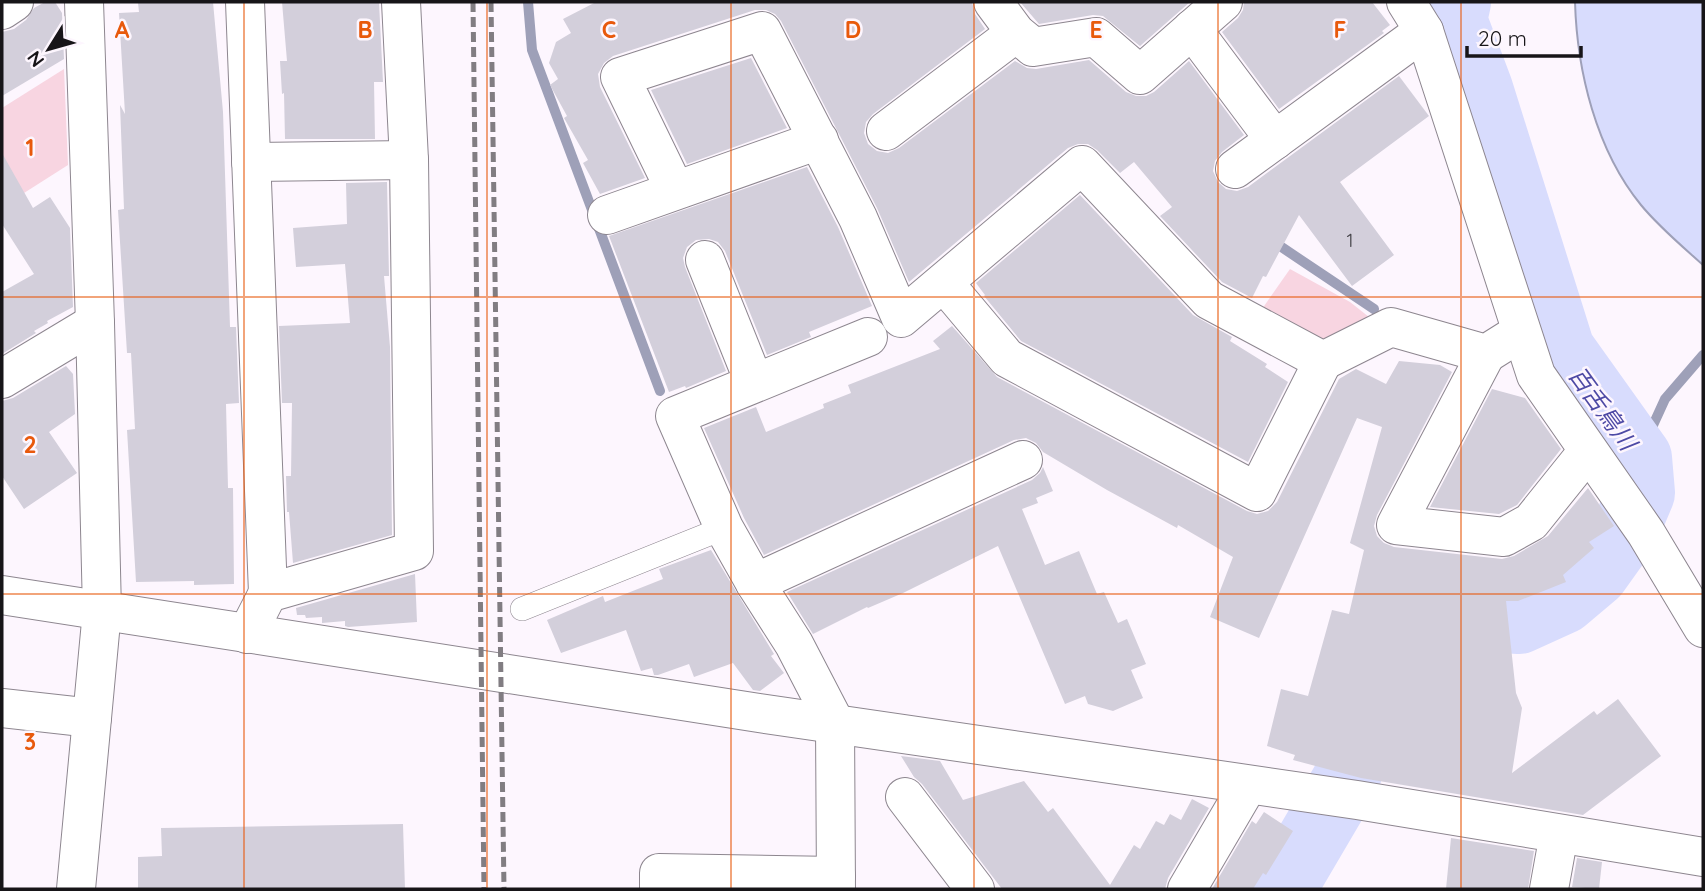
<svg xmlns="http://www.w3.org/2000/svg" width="1705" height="891" viewBox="0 0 1705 891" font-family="Quicksand,'Noto Sans JP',sans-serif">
<rect width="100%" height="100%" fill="#fdf6fe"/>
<g fill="#f8d5e1">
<path d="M64,69L68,165L2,207V108Z"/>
<path d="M1290,269L1350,302L1369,317L1326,341L1262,309Z"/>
</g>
<path fill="#d8dcfd" stroke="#9ea0b8" stroke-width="2" d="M1575,2H1703V265C1682,246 1659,227 1641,205C1596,150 1577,71 1575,2Z"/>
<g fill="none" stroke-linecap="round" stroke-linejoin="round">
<g stroke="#9ea0b8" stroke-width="10">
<path d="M528,2L532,50L660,391"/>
<path d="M1271,240L1374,309"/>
<path d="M1638,458L1665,399L1703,355"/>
</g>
<path stroke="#d8dcfd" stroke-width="68" d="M1282,889L1346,780L1366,712L1395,636L1407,623L1434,615L1519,620L1563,600L1595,573L1625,531L1641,493L1638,458L1561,350L1479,89L1453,20L1457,2"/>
</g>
<g fill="#d3cfdb">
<path d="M45,2H55L62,13L64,59L2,96V32L14,29L26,20L34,8Z"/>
<path d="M213,2L223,112L230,327H236L239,403L226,404L228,488H233L234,584L194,585V581L136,582L127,430L135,429L131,353H127L118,210L124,209L120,105L125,114L119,13L139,12L138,3Z"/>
<path d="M282,2H379L383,82H374L375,139H285L284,93L282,94L280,61H287Z"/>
<path d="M596,2H972L975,14L985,29L873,114L866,122L864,133L868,144L877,151L888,153L899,148L1015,61L1027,68L1036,69L1089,60L1126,92L1136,96H1146L1154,92L1189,61L1244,135L1222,152L1215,161L1213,171L1218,182L1226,189L1237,191L1248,187L1399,76L1429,116L1340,182L1394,255L1352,286L1299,215L1266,277L1263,276L1252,298L1222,282L1160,216L1172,207L1134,162L1120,173L1097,150L1088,144H1078L1068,148L909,282L877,208L781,21L775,14L766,10H755L613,56L604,63L598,74L600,87L645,178L600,194L583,163L588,160L564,118L567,116L550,85L558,79L549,63L556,42L571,33L563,19Z"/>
<path d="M1020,2H1190L1140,46L1103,16L1093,15L1039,24Z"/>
<path d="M1244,2H1372L1390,25L1382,31L1384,33L1279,109L1222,32L1238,18L1243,10Z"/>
<path d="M751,58L787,128L687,164L651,90Z"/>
<path d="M2,153L33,208L50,197L70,228L73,307L47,321L48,323L34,331L36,333L2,354V292L34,274L2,224Z"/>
<path d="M807,167L838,227L872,306L809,332L811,337L767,355L725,251L718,242L709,239L696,240L687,247L683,258L685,267L726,371L686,388L685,386L669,392L609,236Z"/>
<path d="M387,182L389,276H384L390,347L392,535L293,563L289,512H287L286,476H291L292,403H282L279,326L350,323L345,264L296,267L293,228L347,224L346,183Z"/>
<path d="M1080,195L1193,315L1232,337L1230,341L1267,364L1265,367L1288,382L1248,462L1021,341L984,296L985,295L976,283Z"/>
<path d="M952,326L997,377L1247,511L1257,514L1268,511L1277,502L1339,379L1356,369L1386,384L1399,361L1440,365L1452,372L1377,515L1374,526L1377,536L1384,543L1394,547L1502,559L1514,556L1548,536L1588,488L1614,526L1589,542L1594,548L1563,575L1566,582L1518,601H1506L1516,693L1522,708L1512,773L1594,711L1597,715L1618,699L1661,756L1583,815L1361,778L1293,760L1295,755L1267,746L1281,689L1308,696L1332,610L1349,614L1364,550L1350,543L1382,427L1357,418L1259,638L1210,617L1233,557L1178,525L1177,528L1107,490L1043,452L1036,443L1026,438L1014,440L764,555L744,518L704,428L756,407L766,432L824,408L823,404L851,393L848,385L940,349L933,341Z"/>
<path d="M66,366L73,374L75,414L49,432L77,473L24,509L2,476V401L13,398Z"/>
<path d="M1492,389L1525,398L1561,449L1517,505L1499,514L1430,507Z"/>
<path d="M1043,467L1053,491L1036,498L1038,503L1022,509L1045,565L1079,551L1097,594L1104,592L1118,623L1127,619L1146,664L1131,670L1143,698L1113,711L1088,704L1085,696L1065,704L998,546L903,593L868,608L867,607L813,634L787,592L1032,480L1040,473Z"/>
<path d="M711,550L774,654L771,656L784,673L760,691L753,690L733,663L694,677L689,664L658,675H654L652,668L641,671L626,630L561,653L547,620L603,596L605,602L663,579L659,569Z"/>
<path d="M415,574L417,622L348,627L345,626V621L322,623V617L306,618L305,615H297L296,608Z"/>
<path d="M901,756L940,761L963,800L1024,781L1048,812L1053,808L1110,885L1134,845L1140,849L1156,821L1164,825L1170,814L1181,820L1192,799L1209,808L1168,878L1165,889H1002L922,784L914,777Z"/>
<path d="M1264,812L1293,831L1266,875L1263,873L1253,889H1212L1252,821L1256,824Z"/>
<path d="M403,824L405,889H138V857L162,856L161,828Z"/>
<path d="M1451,838L1534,851L1528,889H1446Z"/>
<path d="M1577,858L1602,862L1599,889L1572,887Z"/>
</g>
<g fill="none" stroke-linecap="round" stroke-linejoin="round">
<g stroke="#8d868f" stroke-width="24">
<path id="lane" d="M522,609L724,528"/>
</g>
<g stroke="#8d868f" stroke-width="40">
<g id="street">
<path d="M84,2L95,323L102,611"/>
<path d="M245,2L268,593"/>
<path d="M993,2L1016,33L1033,47L1096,37L1140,75L1223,2"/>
<path d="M1406,2L1424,31L1536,375L1646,533L1703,628"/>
<path d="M2,10L14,2"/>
<path d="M1192,29L1275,140"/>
<path d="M886,131L1016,33"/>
<path d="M251,162L409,160"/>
<path d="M1235,169L1424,31"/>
<path d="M675,190L620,77L762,31L858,218L901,318L1082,165L1209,300L1323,361L1391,327L1486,354L1521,332"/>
<path d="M607,215L819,140"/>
<path d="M705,260L754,382"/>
<path d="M944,283L1007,358L1257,492L1323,361"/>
<path d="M1486,354L1396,525L1504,537L1531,522L1588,451"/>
<path d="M2,379L95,323"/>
<path d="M755,583L1023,460"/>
<path d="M2,595L759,713L1357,800L1703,857"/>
<path d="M247,634L268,593L414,551L409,160L401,2"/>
<path d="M2,708L92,718"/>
<path d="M835,723L794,644L755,583L724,528L675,416L868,337"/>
<path d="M905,797L975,889"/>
<path d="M659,889V873L836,876"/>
<path d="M1187,889L1248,785"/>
<path d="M1549,889L1559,834"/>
</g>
</g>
<g stroke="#8d868f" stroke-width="40">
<g id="secondary">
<path d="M835,723L836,889"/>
<path d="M76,889L102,611"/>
</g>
</g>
<use href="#lane" stroke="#fff" stroke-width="23"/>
<use href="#street" stroke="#fff" stroke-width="38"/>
<use href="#secondary" stroke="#fff" stroke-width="38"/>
<g stroke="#817d82" stroke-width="5" stroke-dasharray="10 5" stroke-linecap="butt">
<path d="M473,2L484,889"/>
<path d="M491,2L504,889"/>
</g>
</g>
<path fill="none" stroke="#e8590c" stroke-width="2" stroke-opacity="0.55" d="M244,2V889M487,2V889M731,2V889M974,2V889M1218,2V889M1461,2V889M2,297H1703M2,594H1703"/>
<g text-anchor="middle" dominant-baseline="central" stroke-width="5" stroke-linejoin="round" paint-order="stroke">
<g font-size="19" fill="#464449">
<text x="1350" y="240">1</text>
</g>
<g font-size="24" font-style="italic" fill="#4d49a5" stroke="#fdf6fe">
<text transform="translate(1603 408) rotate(54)">百舌鳥川</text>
</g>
</g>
<g font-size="23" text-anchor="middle" font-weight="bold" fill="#e8590c" stroke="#fdf6fe" stroke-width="5" stroke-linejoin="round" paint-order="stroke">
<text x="122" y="38">A</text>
<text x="365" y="38">B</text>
<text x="609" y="38">C</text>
<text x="853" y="38">D</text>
<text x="1096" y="38">E</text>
<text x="1340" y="38">F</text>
<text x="30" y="156">1</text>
<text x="30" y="453">2</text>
<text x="30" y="750">3</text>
</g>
<rect width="1705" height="891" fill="none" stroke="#171518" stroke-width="7"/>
<g transform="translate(49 49) rotate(233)" stroke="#fdf6fe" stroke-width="5" paint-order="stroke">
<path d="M0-5L12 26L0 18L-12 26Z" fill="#171518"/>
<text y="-10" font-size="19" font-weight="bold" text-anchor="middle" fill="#171518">N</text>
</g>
<path d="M1467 46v10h114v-10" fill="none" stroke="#171518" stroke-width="3.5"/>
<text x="1478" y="46" font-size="21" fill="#171518" stroke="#fdf6fe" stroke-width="5" paint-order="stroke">20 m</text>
</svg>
